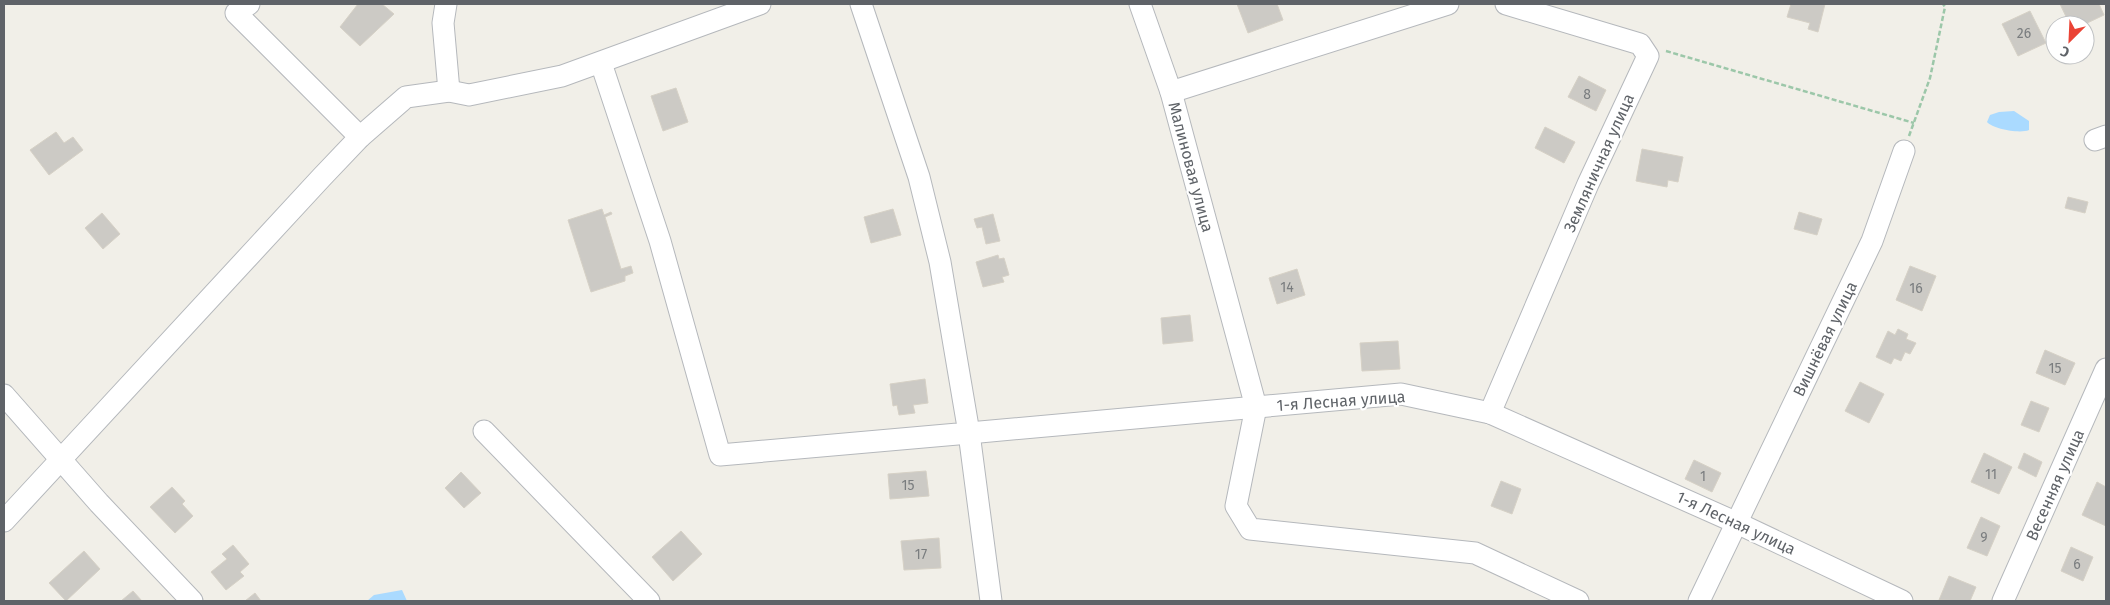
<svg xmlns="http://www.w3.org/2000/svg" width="2110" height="605" viewBox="0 0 2110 605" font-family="'Fira Sans',sans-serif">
<rect width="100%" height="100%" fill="#f1efe8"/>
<g fill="#aadaff">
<path d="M2014,111L2029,121V130C2020,134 1993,129 1987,122L1990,115L1999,112Z"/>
<path d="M402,590L407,601H367L374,595Z"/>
</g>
<g fill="#cccac5" stroke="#d6d1c6">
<path d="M358,4H382L394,14L360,46L340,27Z"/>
<path d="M1237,4H1277L1283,20L1248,33Z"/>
<path d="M1791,4H1825L1818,32L1808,29L1810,23L1787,17Z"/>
<path d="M2060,4H2099L2104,15L2083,25H2070Z"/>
<path d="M2030,11L2046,43L2018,56L2002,24Z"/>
<path d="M1579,76L1606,90L1596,111L1568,97Z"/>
<path d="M676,88L688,122L663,131L651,96Z"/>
<path d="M1545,127L1575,142L1564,163L1535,148Z"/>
<path d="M56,132L64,143L73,137L83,150L49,175L30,150Z"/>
<path d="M1642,149L1683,157L1678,182L1668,180L1667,187L1636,181Z"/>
<path d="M2068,197L2088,202L2085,213L2065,208Z"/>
<path d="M602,209L604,215L611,212L612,214L605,217L621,269L631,266L633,273L625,276V281L591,292L568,220Z"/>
<path d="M893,209L901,235L871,243L864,217Z"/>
<path d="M1799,212L1822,219L1817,235L1794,229Z"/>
<path d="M102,213L120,234L103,249L85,228Z"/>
<path d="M993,214L1000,241L986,244L982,227L977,228L974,219Z"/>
<path d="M998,255L999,259L1004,258L1009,275L1002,277L1004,282L983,287L976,262Z"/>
<path d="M1910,266L1936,276L1922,311L1896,300Z"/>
<path d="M1297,269L1305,295L1277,304L1269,278Z"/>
<path d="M1190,315L1193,341L1163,344L1161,318Z"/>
<path d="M1898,329L1908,334L1906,339L1916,343L1910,354L1905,352L1901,361L1894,358L1891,364L1876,357L1888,331L1895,335Z"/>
<path d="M1398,341L1400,369L1362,371L1360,343Z"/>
<path d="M2045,350L2075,363L2065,385L2036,373Z"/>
<path d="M925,379L928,403L913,405L915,413L899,415L897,405L893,406L890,384Z"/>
<path d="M1860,382L1884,394L1869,423L1845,411Z"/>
<path d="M2031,401L2049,408L2039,432L2021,425Z"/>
<path d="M1984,453L2012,467L1999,494L1971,482Z"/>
<path d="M2024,453L2042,462L2036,477L2018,468Z"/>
<path d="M1694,460L1721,473L1712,492L1685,479Z"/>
<path d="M926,471L929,496L890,499L888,474Z"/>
<path d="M461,472L481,493L464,508L445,488Z"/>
<path d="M1501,481L1521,489L1512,514L1491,506Z"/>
<path d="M2097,482L2106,487V526L2082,515Z"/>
<path d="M172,487L185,501L182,504L193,516L175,533L150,507Z"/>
<path d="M1981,517L2000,526L1987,556L1967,548Z"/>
<path d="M681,531L702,554L673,581L652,557Z"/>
<path d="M939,538L941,568L904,570L901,541Z"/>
<path d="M233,545L249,564L240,572L244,576L226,590L211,572L227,559L222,554Z"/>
<path d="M2071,547L2093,557L2083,581L2061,571Z"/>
<path d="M84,551L100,569L66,601L49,583Z"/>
<path d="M1949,576L1976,587L1970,601L1939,600Z"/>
<path d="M133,591L142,601H121Z"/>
<path d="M255,593L261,601H245Z"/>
</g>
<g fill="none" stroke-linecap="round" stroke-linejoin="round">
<g stroke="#b5b8bc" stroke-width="23">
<g id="minor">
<path d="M249,4L236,13L360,137"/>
<path d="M446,4L443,23L449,91"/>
<path d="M1140,4L1171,92"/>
<path d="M1448,4L1171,92L1256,407L1236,506L1250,529L1475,553L1578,601"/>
<path d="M601,63L660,241L720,455L969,433L940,262L919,177L861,4"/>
<path d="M2095,140L2106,136"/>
<path d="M4,395L99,503L192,601"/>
<path d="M1490,413L1588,184L1648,56L1640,44L1506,4"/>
<path d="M484,431L649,601"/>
<path d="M4,521L321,178L360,137L406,97L449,91L469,95L562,76L760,4"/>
<path d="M991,601L969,433L1401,394L1490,413L1737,523L1902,601"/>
<path d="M1699,601L1872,241L1904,151"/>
<path d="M2003,601L2106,369"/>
</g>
</g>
<g stroke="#9cc7a9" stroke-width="2.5" stroke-dasharray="5 2.5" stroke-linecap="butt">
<path d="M1666,51L1914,123"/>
<path d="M1909,136L1930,78L1945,7L1943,4"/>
</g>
<use href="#minor" stroke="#fff" stroke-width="21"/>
</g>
<g text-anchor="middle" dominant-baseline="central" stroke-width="4.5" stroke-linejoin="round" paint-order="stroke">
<g font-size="14" fill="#7a7d7f">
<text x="2024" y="33">26</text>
<text x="1587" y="94">8</text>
<text x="1287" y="287">14</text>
<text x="1916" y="288">16</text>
<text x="2055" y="368">15</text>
<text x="1991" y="474">11</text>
<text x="1703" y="476">1</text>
<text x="908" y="485">15</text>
<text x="1984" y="537">9</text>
<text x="921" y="554">17</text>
<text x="2077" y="564">6</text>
</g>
<g font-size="16" fill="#5f6368" stroke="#fff">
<text transform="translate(1599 163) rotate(-66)">Земляничная улица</text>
<text transform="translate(1191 167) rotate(75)">Малиновая улица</text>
<text transform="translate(1825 339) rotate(-64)">Вишнёвая улица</text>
<text transform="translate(1341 401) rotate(-4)">1-я Лесная улица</text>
<text transform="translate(2055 485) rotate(-66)">Весенняя улица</text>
<text transform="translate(1736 523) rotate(25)">1-я Лесная улица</text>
</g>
</g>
<rect width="2110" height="605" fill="none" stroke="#5f6368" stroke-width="10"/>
<g transform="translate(2070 40) rotate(204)"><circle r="24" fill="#ffffff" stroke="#bfc1c3"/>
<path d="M0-4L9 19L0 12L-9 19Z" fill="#ea4335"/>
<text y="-8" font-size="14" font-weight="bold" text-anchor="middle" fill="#5f6368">С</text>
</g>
</svg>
